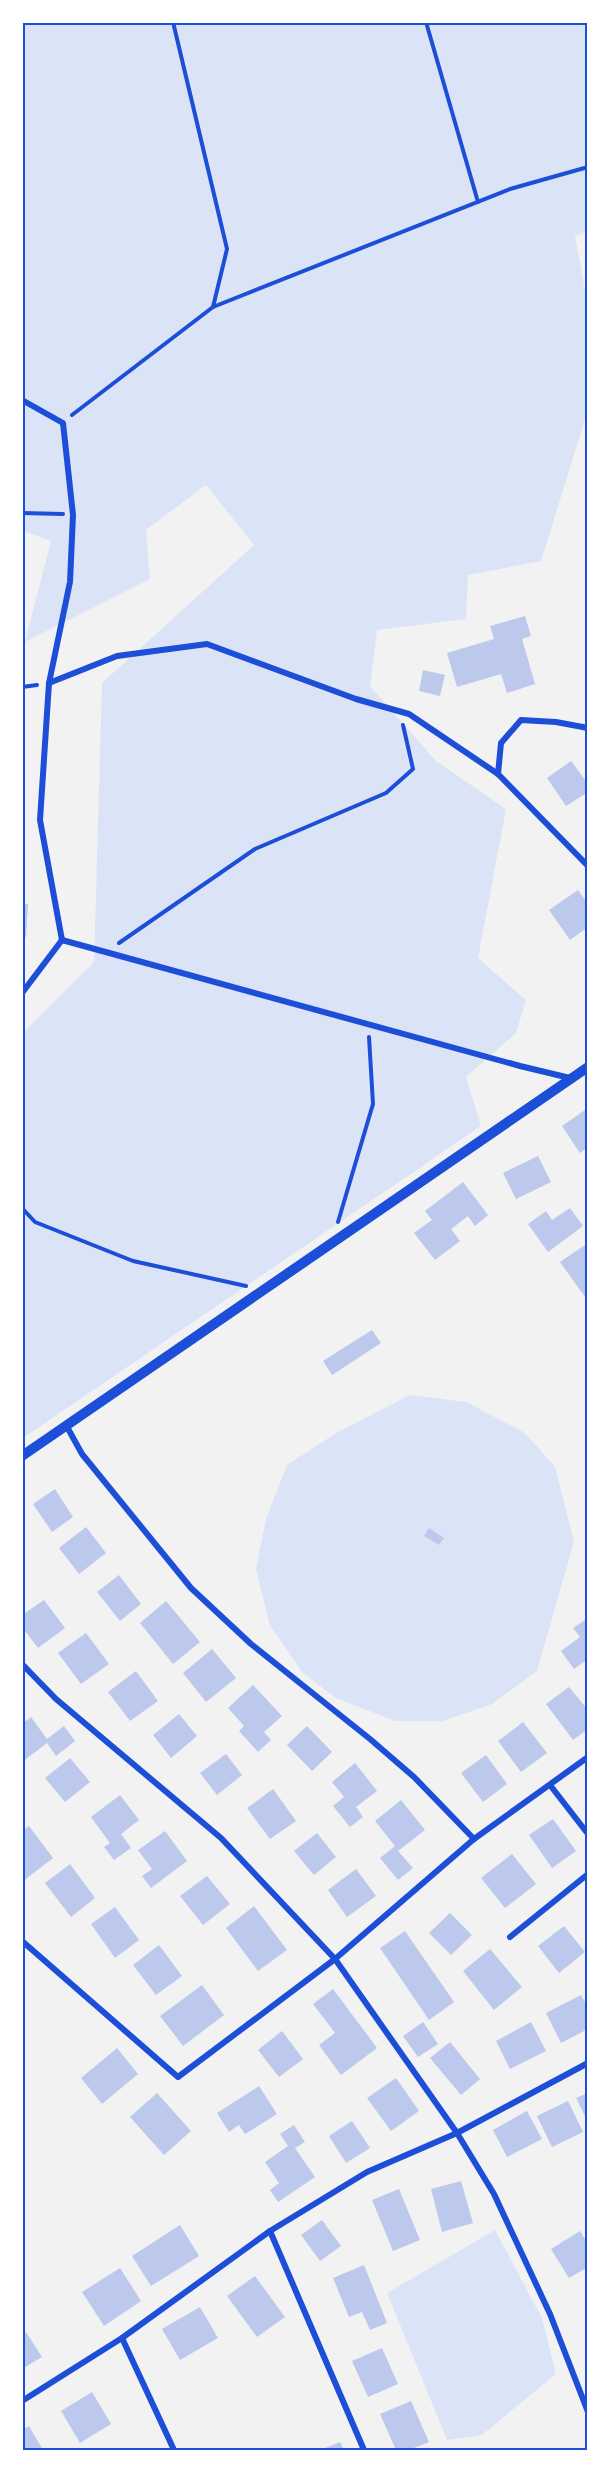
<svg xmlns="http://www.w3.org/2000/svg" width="610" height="2473" viewBox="0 0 610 2473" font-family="'Public Sans',sans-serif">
<rect width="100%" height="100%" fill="#f2f2f2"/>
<g fill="#dbe4f7">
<path d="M23,23H587V231L575,236L587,301V413L541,561L468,575L466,619L377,630L370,686L436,761L506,809L478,958L526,1000L516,1033L466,1077L481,1126L23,1438V1033L94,962L102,683L254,545L206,485L146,530L150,579L25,642L51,541L23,531Z"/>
<path d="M410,1395L466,1402L525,1433L555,1467L574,1542L537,1671L492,1704L443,1721H395L336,1698L302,1672L270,1625L256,1569L266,1519L287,1465L336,1433Z"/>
<path d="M495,2230L542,2318L556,2374L482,2435L447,2440L387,2293Z"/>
</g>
<g fill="#bdc9ec">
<path d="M525,616L531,636L522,639L535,684L507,693L501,674L457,687L447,653L494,639L490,626Z"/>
<path d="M423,670L445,675L440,696L419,691Z"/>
<path d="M571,761L588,784V792L566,806L547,778Z"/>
<path d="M578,890L588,904V927L570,940L549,910Z"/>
<path d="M22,903L28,904L26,937L22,936Z"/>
<path d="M588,1108V1147L580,1153L562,1126Z"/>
<path d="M538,1156L551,1182L516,1199L503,1173Z"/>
<path d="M463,1182L488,1215L475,1226L468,1216L451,1229L460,1241L435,1260L414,1233L432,1220L425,1211Z"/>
<path d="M570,1208L583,1226L548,1252L528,1224L546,1211L552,1220Z"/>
<path d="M588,1243V1301L560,1262Z"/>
<path d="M372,1330L381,1343L332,1375L323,1361Z"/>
<path d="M55,1489L73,1517L52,1532L33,1504Z"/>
<path d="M86,1527L106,1553L79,1574L59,1548Z"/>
<path d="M429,1528L444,1538L439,1545L424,1536Z"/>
<path d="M119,1575L141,1604L120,1621L97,1592Z"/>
<path d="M44,1600L65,1628L38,1648L22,1627V1615Z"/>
<path d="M166,1601L200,1642L173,1664L140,1623Z"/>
<path d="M588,1618V1659L574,1669L561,1651L580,1637L573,1628Z"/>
<path d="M86,1633L109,1664L81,1684L58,1653Z"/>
<path d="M212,1649L236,1678L206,1702L183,1673Z"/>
<path d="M136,1671L158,1701L130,1721L108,1692Z"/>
<path d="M253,1685L282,1716L264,1732L271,1740L258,1752L239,1731L244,1726L228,1708Z"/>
<path d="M569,1687L588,1710V1729L573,1740L546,1704Z"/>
<path d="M179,1714L197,1736L171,1758L153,1735Z"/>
<path d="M31,1717L47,1739L64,1726L75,1741L56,1756L47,1743L22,1762V1724Z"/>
<path d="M523,1722L547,1753L521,1772L498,1741Z"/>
<path d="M307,1726L332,1752L312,1771L287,1745Z"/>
<path d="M226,1754L242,1775L217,1795L200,1773Z"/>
<path d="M486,1755L507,1784L483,1802L461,1773Z"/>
<path d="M70,1758L90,1782L65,1802L45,1778Z"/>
<path d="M355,1763L377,1791L356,1807L363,1817L350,1827L333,1806L344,1797L332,1782Z"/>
<path d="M273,1789L296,1821L270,1839L247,1808Z"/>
<path d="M120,1795L139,1820L121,1834L131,1848L114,1860L104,1847L110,1843L91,1817Z"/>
<path d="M401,1800L425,1830L398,1851L413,1868L398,1880L380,1858L395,1846L375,1821Z"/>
<path d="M553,1819L576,1851L552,1868L529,1835Z"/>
<path d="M29,1826L53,1858L22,1882V1831Z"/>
<path d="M165,1831L187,1861L151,1888L142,1876L152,1869L138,1850Z"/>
<path d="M317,1833L336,1857L314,1875L294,1851Z"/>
<path d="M512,1854L536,1884L505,1908L481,1878Z"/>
<path d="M70,1864L95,1898L71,1917L45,1883Z"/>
<path d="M356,1869L376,1896L347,1917L328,1890Z"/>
<path d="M207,1876L230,1904L203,1925L180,1896Z"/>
<path d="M254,1906L287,1950L258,1971L226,1928Z"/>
<path d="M115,1907L139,1940L115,1958L91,1924Z"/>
<path d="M450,1913L472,1935L451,1955L429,1933Z"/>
<path d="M564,1926L585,1952L559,1973L538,1946Z"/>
<path d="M405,1931L454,2002L429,2020L380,1948Z"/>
<path d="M159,1945L182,1976L156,1995L133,1965Z"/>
<path d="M490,1949L522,1987L494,2010L463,1971Z"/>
<path d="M202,1985L224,2015L183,2046L160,2016Z"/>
<path d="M333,1989L377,2048L341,2075L319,2045L335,2033L313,2004Z"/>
<path d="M581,1995L588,2007V2029L561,2043L546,2013Z"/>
<path d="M423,2022L438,2044L418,2057L403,2036Z"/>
<path d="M531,2022L546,2051L510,2069L496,2041Z"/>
<path d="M282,2031L303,2059L279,2077L258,2050Z"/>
<path d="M450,2042L480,2079L461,2095L430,2058Z"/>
<path d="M117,2048L138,2074L102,2104L81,2078Z"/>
<path d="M396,2078L419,2111L391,2131L367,2098Z"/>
<path d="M259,2086L277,2114L245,2134L239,2125L229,2132L217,2113Z"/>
<path d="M157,2093L191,2131L164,2155L130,2117Z"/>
<path d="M588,2093V2122L576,2098Z"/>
<path d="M568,2101L583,2132L552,2147L537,2116Z"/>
<path d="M527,2111L542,2139L507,2157L493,2130Z"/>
<path d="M352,2121L370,2148L346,2163L329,2136Z"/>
<path d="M294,2125L305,2142L295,2148L315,2177L278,2202L270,2190L279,2183L265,2162L288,2146L280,2134Z"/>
<path d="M461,2181L473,2223L442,2232L431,2189Z"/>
<path d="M399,2189L420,2240L393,2251L372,2200Z"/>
<path d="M322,2220L341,2246L320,2261L301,2235Z"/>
<path d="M180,2225L199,2256L151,2286L132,2256Z"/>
<path d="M580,2231L588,2244V2267L569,2278L551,2249Z"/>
<path d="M364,2265L387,2323L370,2330L362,2312L349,2317L333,2278Z"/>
<path d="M120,2268L141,2301L104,2326L82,2292Z"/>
<path d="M255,2276L285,2317L257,2337L227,2296Z"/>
<path d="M200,2307L218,2338L180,2360L162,2329Z"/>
<path d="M26,2332L42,2357L22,2369V2334Z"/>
<path d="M382,2348L398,2384L368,2397L352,2361Z"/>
<path d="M92,2392L111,2424L80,2443L61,2411Z"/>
<path d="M411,2401L429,2442L409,2450H396L380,2414Z"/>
<path d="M29,2426L43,2450H22V2430Z"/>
<path d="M340,2442L344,2450H320Z"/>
</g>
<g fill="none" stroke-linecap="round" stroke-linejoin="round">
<g stroke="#1d4ed8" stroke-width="4">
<path d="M426,22L478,202"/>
<path d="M213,307L510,189L588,167"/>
<path d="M72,415L213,307L227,249L173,22"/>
<path d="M22,513L63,514"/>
<path d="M22,687L37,685"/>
<path d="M119,943L255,849L386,793L413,769L403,725"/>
<path d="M22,1208L35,1222L133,1261L246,1286"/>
<path d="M338,1222L373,1104L369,1037"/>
</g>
<g stroke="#1d4ed8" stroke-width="6">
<path d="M22,400L63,423L73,515L70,582L49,683L40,820L62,940"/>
<path d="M49,683L117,656L207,644L356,699L409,714L498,774L588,866"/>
<path d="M498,774L501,743L521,720L556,722L588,728"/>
<path d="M22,993L62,940L520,1066L570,1078"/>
<path d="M66,1425L82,1454L191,1588L251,1644L370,1739L414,1777L474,1839"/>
<path d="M22,1664L56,1699L221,1838L335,1959L457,2133L494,2194L550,2314L588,2412"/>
<path d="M550,1785L588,1834"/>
<path d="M510,1937L588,1874"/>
<path d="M22,1941L178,2077L335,1959L474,1839L588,1757"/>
<path d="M270,2231L364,2450"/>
<path d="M122,2338L174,2450"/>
<path d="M22,2401L122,2338L270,2231L367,2172L457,2133L588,2063"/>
</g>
<path stroke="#1d4ed8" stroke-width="10" d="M22,1456L588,1067"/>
</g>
<rect width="610" height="2473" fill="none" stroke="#ffffff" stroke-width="48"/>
<rect x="24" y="24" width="562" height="2425" fill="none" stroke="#1d4ed8" stroke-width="2"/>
</svg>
